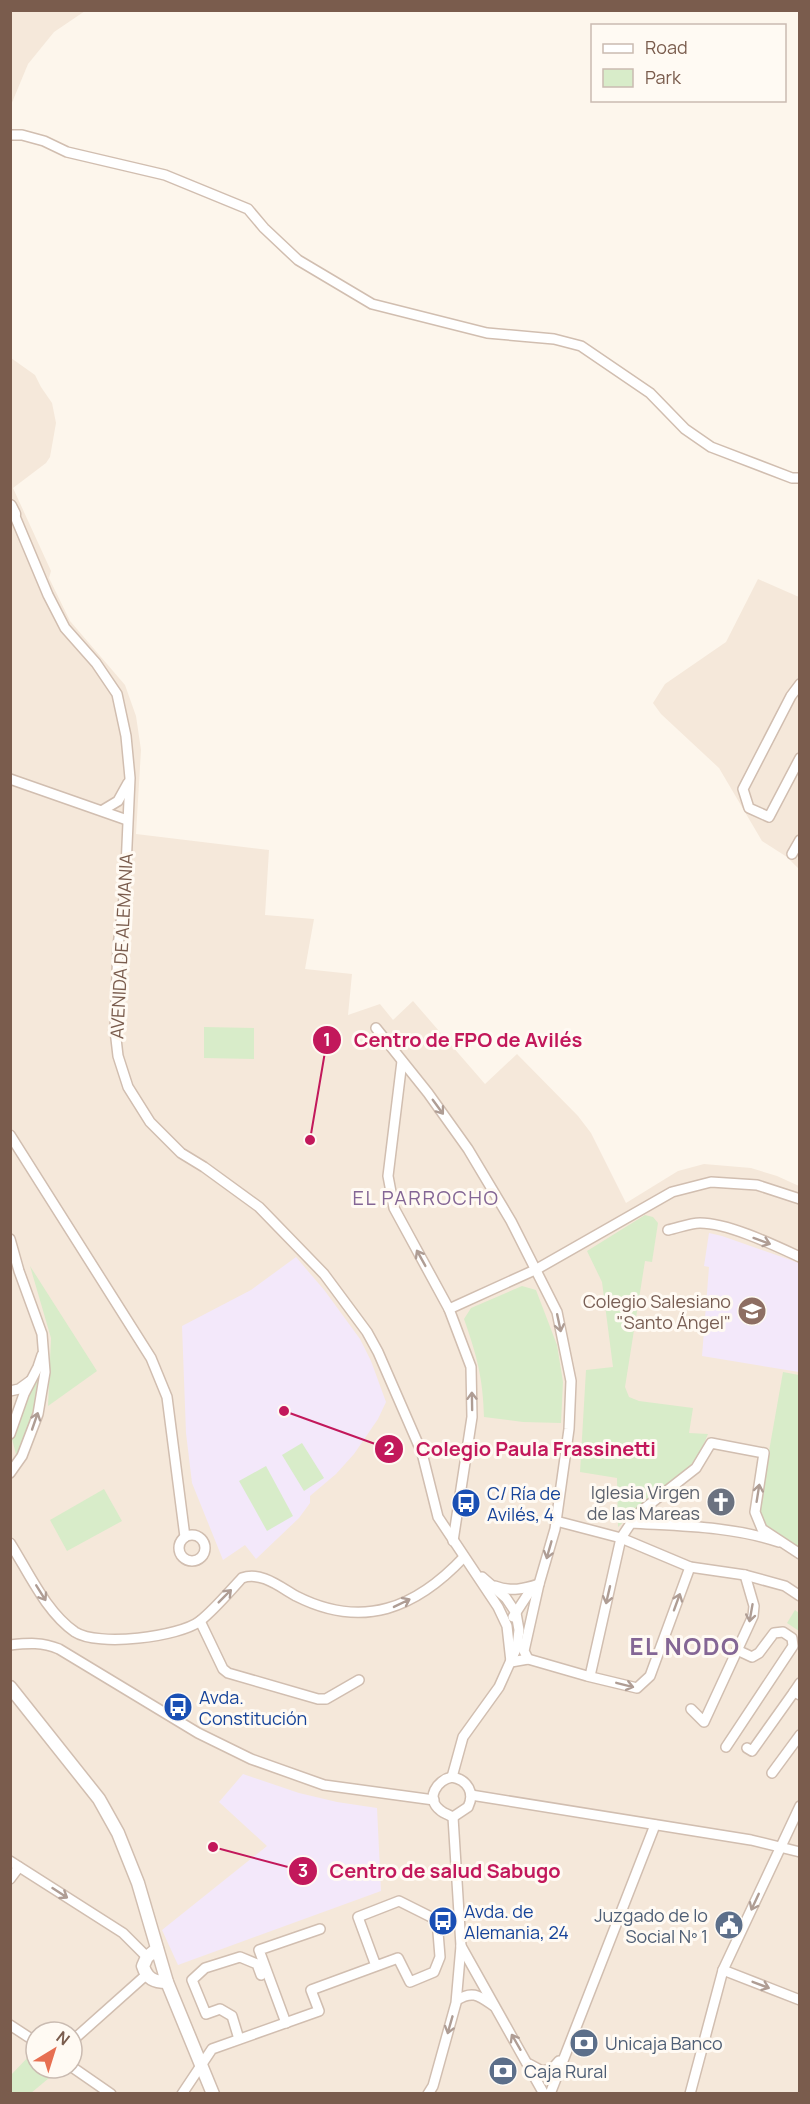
<svg xmlns="http://www.w3.org/2000/svg" width="810" height="2104" viewBox="0 0 810 2104" font-family="Manrope,sans-serif">
<rect width="100%" height="100%" fill="#fdf6ec"/>
<g fill="#f5e8da" fill-rule="evenodd">
<path d="M11,10L85,11L54,32L28,64L11,105Z"/>
<path d="M11,358L35,375L41,387L52,403L56,423L50,457L46,463L13,488L51,571L49,578L70,621L125,685L136,716L141,750L136,834L269,850L265,915L314,919L305,969L352,974L348,1015L380,1004L393,1020L413,1001L485,1084L517,1054L578,1116L591,1133L626,1203L678,1171L704,1164L751,1168L777,1176L799,1186L800,2093L11,2094ZM36,2032H72V2068H36Z"/>
<path d="M758,579L799,597V869L787,857L762,841L719,768L661,714L653,703L665,684L726,642Z"/>
</g>
<g fill="#f3e8fa">
<path d="M709,1233L722,1236L799,1263V1372L702,1356L709,1267L704,1266Z"/>
<path d="M296,1257L325,1291L360,1339L371,1361L386,1402L378,1419L354,1454L336,1474L310,1496V1503L299,1518L256,1559L245,1545L223,1560L192,1483L186,1433L182,1326L251,1290Z"/>
<path d="M243,1774L299,1793L337,1802L377,1808L381,1891L178,1965L162,1930L267,1846L219,1802Z"/>
</g>
<g fill="#d8ecc9">
<path d="M204,1027L254,1028V1059L204,1058Z"/>
<path d="M645,1215L653,1217L658,1223L652,1262L645,1261L625,1387L629,1397L639,1401L693,1408L689,1433L708,1434L699,1455L690,1466L638,1508L618,1527L617,1478L580,1472L586,1370L613,1367L602,1282L587,1251Z"/>
<path d="M30,1266L97,1371L48,1406L51,1338Z"/>
<path d="M522,1286L536,1290L557,1345L563,1382L561,1423L523,1422L484,1417C483,1378 477,1356 464,1319L471,1308Z"/>
<path d="M42,1366L33,1415L17,1458L12,1439L20,1412Z"/>
<path d="M783,1372L799,1375V1551L764,1527L758,1513Z"/>
<path d="M302,1443L324,1478L304,1491L282,1455Z"/>
<path d="M266,1466L293,1516L267,1531L239,1481Z"/>
<path d="M104,1489L122,1521L67,1551L50,1520Z"/>
<path d="M795,1610L799,1613V1631L787,1623Z"/>
<path d="M32,2053L36,2055V2068H52L55,2073L31,2093H11V2075Z"/>
</g>
<g fill="none" stroke-linecap="round" stroke-linejoin="round">
<g stroke="#d1beb0" stroke-width="12">
<g id="minor">
<path d="M10,135H22L44,141L67,152L165,175L248,209L264,228L298,260L372,304L487,333L554,339L581,346L650,393L685,429L711,447L792,478H800"/>
<path d="M14,514L48,595L65,628L96,663L117,694L126,736L130,778L125,890L118,946L115,1030L118,1056L128,1087L150,1122L181,1153L204,1167L259,1207L324,1274L367,1332L378,1352L422,1453L438,1517L498,1607L507,1626L511,1662"/>
<path d="M800,684L791,696L743,789L749,808L769,817L800,758"/>
<path d="M10,779L127,820"/>
<path d="M103,810L118,801L128,783"/>
<path d="M792,854L800,840"/>
<path d="M376,1028L428,1093L468,1149L511,1221L557,1312L571,1381L569,1429L555,1529L539,1584L524,1651L528,1659"/>
<path d="M402,1061L388,1176L394,1208L449,1309L471,1367L472,1417L453,1541"/>
<path d="M10,1135L151,1358L167,1397L185,1537"/>
<path d="M668,1230C678,1228 690,1223 700,1223C728,1223 774,1245 800,1257"/>
<path d="M10,1239L19,1271L42,1334L45,1372L38,1414L22,1456L10,1473"/>
<path d="M449,1309L537,1269L672,1192L711,1182L757,1185L800,1199"/>
<path d="M10,1391L19,1389L30,1381"/>
<path d="M10,1434L24,1394L38,1367L42,1355"/>
<path d="M556,1521L621,1538L690,1567L745,1575L785,1586L800,1596"/>
<path d="M631,1523L641,1511L696,1468L711,1443L764,1453L755,1512L762,1529L800,1554"/>
<circle cx="192" cy="1548" r="13"/>
<path d="M10,1543C29,1573 46,1612 75,1632C98,1647 179,1637 200,1621C215,1609 229,1592 242,1578C261,1571 280,1587 296,1596C363,1630 416,1608 464,1557"/>
<path d="M495,1586C511,1592 524,1589 539,1584"/>
<path d="M513,1617L530,1591L535,1587"/>
<path d="M200,1621L223,1669L228,1673L318,1699H326L359,1680"/>
<path d="M10,1645C29,1643 42,1642 59,1649L198,1733L251,1759L324,1785L434,1800"/>
<path d="M511,1662L528,1659L587,1676L637,1688L650,1676L690,1567"/>
<path d="M590,1676L621,1538L631,1523C680,1526 731,1526 779,1542"/>
<path d="M800,1683L794,1692L800,1695"/>
<path d="M691,1709L704,1722L753,1616L754,1606L745,1575"/>
<path d="M726,1747L793,1646L792,1638L783,1632L774,1633L759,1653L752,1657L737,1650"/>
<path d="M747,1748L752,1751L794,1692"/>
<path d="M772,1773L800,1735"/>
<path d="M452,1777L463,1737L499,1687L517,1647L519,1630L516,1613L506,1598L482,1577"/>
<path d="M452,1777C468,1780 475,1793 468,1807L453,1817C449,1815 443,1813 440,1810C425,1798 437,1780 452,1777Z"/>
<path d="M471,1795L751,1840L800,1852"/>
<path d="M453,1817L461,1946L544,2094"/>
<path d="M10,1861L123,1933L147,1957"/>
<path d="M10,1879L19,1867"/>
<path d="M723,1970L800,2000"/>
<path d="M457,2000C473,1990 479,1996 494,2006"/>
<path d="M286,2023L259,1950L320,1929"/>
<path d="M10,2025L36,2042"/>
<path d="M239,2039L232,2016L220,2009L206,2014L192,1980L205,1968L240,1957L257,1964L261,1975"/>
<path d="M72,2041L146,1975"/>
<path d="M529,2064L542,2071L552,2069L559,2061"/>
<path d="M72,2067L111,2094"/>
<path d="M182,2094L212,2049L319,2011L311,1990L398,1958L410,1982L434,1972L440,1957L437,1920L399,1901L358,1917L376,1966"/>
<path d="M428,2094L433,2086L456,2003L461,1946"/>
<path d="M550,2094L655,1825"/>
<path d="M690,2094L723,1970L800,1806"/>
</g>
</g>
<g stroke="#d1beb0" stroke-width="15">
<g id="tertiary">
<path d="M10,506L14,514"/>
<path d="M10,1687L99,1799L118,1833L138,1883L167,1982L213,2094"/>
<path d="M157,1949L147,1957L143,1966C147,1979 154,1982 167,1982"/>
</g>
</g>
<use href="#minor" stroke="#fff" stroke-width="9"/>
<use href="#tertiary" stroke="#fff" stroke-width="12"/>
</g>
<defs><path id="oneway-shaft" d="M-6 0H5M1.5-3L5.5 0L1.5 3" fill="none" stroke-width="1.6" stroke-linecap="round" stroke-linejoin="round" transform="scale(1.5)"/></defs>
<g stroke="#af9d94">
<use href="#oneway-shaft" transform="translate(438 1107) rotate(54)"/>
<use href="#oneway-shaft" transform="translate(762 1241) rotate(20)"/>
<use href="#oneway-shaft" transform="translate(421 1258) rotate(-119)"/>
<use href="#oneway-shaft" transform="translate(559 1323) rotate(78)"/>
<use href="#oneway-shaft" transform="translate(472 1401) rotate(-91)"/>
<use href="#oneway-shaft" transform="translate(35 1421) rotate(-71)"/>
<use href="#oneway-shaft" transform="translate(758 1493) rotate(-81)"/>
<use href="#oneway-shaft" transform="translate(549 1550) rotate(106)"/>
<use href="#oneway-shaft" transform="translate(41 1593) rotate(58)"/>
<use href="#oneway-shaft" transform="translate(608 1595) rotate(103)"/>
<use href="#oneway-shaft" transform="translate(225 1596) rotate(-45)"/>
<use href="#oneway-shaft" transform="translate(677 1602) rotate(-70)"/>
<use href="#oneway-shaft" transform="translate(402 1603) rotate(-26)"/>
<use href="#oneway-shaft" transform="translate(751 1613) rotate(100)"/>
<use href="#oneway-shaft" transform="translate(625 1685) rotate(14)"/>
<use href="#oneway-shaft" transform="translate(60 1893) rotate(33)"/>
<use href="#oneway-shaft" transform="translate(755 1902) rotate(115)"/>
<use href="#oneway-shaft" transform="translate(761 1985) rotate(21)"/>
<use href="#oneway-shaft" transform="translate(450 2025) rotate(106)"/>
<use href="#oneway-shaft" transform="translate(516 2042) rotate(-120)"/>
</g>
<defs>
<g id="school-disc" transform="scale(1.5)"><circle r="9.5" fill="#8d6e63" stroke="#fffaf3"/><path d="M0-5L7-2L0 1L-7-2ZM-4 1L0 2.5L4 1V4Q0 6-4 4Z" fill="#fff"/></g>
<g id="church-disc" transform="scale(1.5)"><circle r="9.5" fill="#6b7280" stroke="#fffaf3"/><path d="M-1.2-6h2.4v3.5h3.3v2.4h-3.3V6h-2.4V-.1h-3.3v-2.4h3.3Z" fill="#fff"/></g>
<g id="bus-disc" transform="scale(1.5)"><circle r="9.5" fill="#1a4fb4" stroke="#fffaf3"/><path d="M-5-6H5V4H4V6H2V4H-2V6H-4V4H-5ZM-3.5-4V0h7V-4ZM-3.5 1.2v1.5H-2V1.2ZM2 1.2v1.5H3.5V1.2Z" fill="#fff"/></g>
<g id="civic-disc" transform="scale(1.5)"><circle r="9.5" fill="#5c6f8a" stroke="#fffaf3"/><path d="M-.6-6.5H3V-4.5H.6V-3L4-1V1h2V6H-6V1h2V-1L-.6-3ZM-1.2 2.5V6h2.4V2.5Z" fill="#fff"/></g>
<g id="bank-disc" transform="scale(1.5)"><circle r="9.5" fill="#5c6f8a" stroke="#fffaf3"/><path d="M-6-4H6V4H-6ZM0-2.3a2.3 2.3 0 1 0 0 4.6a2.3 2.3 0 1 0 0-4.6Z" fill="#fff"/></g>
</defs>
<g fill-rule="evenodd">
<use href="#school-disc" x="752" y="1311"/>
<use href="#church-disc" x="721" y="1502"/>
<use href="#bus-disc" x="466" y="1503"/>
<use href="#bus-disc" x="178" y="1707"/>
<use href="#bus-disc" x="443" y="1921"/>
<use href="#civic-disc" x="729" y="1925"/>
<use href="#bank-disc" x="584" y="2043"/>
<use href="#bank-disc" x="503" y="2071"/>
</g>
<g text-anchor="middle" dominant-baseline="central" stroke-width="6" stroke-linejoin="round" paint-order="stroke">
<g font-size="18" fill="#7a5c4d" stroke="#fffaf3">
<text transform="translate(121 946) rotate(-87)">AVENIDA DE ALEMANIA</text>
</g>
<g font-size="18" fill="#785e54" stroke="#fffaf3" text-anchor="end">
<text x="731" y="1301">Colegio Salesiano<tspan x="731" dy="21">"Santo Ángel"</tspan></text>
</g>
<g font-size="18" fill="#5b616d" stroke="#fffaf3" text-anchor="end">
<text x="700" y="1492">Iglesia Virgen<tspan x="700" dy="21">de las Mareas</tspan></text>
</g>
<g font-size="18" fill="#164399" stroke="#fffaf3" text-anchor="start">
<text x="487" y="1493">C/ Ría de<tspan x="487" dy="21">Avilés, 4</tspan></text>
<text x="199" y="1697">Avda.<tspan x="199" dy="21">Constitución</tspan></text>
<text x="464" y="1911">Avda. de<tspan x="464" dy="21">Alemania, 24</tspan></text>
</g>
<g font-size="18" fill="#4e5e75" stroke="#fffaf3" text-anchor="start">
<text x="708" y="1915" text-anchor="end">Juzgado de lo<tspan x="708" dy="21">Social Nº 1</tspan></text>
<text x="605" y="2043">Unicaja Banco</text>
<text x="524" y="2071">Caja Rural</text>
</g>
<g font-size="20" letter-spacing="1.5" fill="#846695" stroke="#fffaf3">
<text x="426" y="1197">EL PARROCHO</text>
</g>
<g font-size="24" font-weight="bold" letter-spacing="1.5" fill="#846695" stroke="#fffaf3">
<text x="685" y="1645">EL NODO</text>
</g>
</g>
<path fill="none" stroke="#c2185b" stroke-width="2" d="M310 1140L327 1040M284 1411L389 1449M213 1847L303 1871"/>
<g fill="#c2185b" stroke="#fffaf3" stroke-width="2">
<circle cx="310" cy="1140" r="6"/>
<circle cx="284" cy="1411" r="6"/>
<circle cx="213" cy="1847" r="6"/>
<circle cx="327" cy="1040" r="15"/>
<circle cx="389" cy="1449" r="15"/>
<circle cx="303" cy="1871" r="15"/>
</g>
<g font-size="18" text-anchor="middle" font-weight="bold" fill="#fff">
<text x="327" y="1046">1</text>
<text x="389" y="1455">2</text>
<text x="303" y="1877">3</text>
</g>
<g font-size="20" text-anchor="middle" font-weight="bold" fill="#c2185b" stroke="#fffaf3" stroke-width="6" stroke-linejoin="round" paint-order="stroke">
<text x="468" y="1047">Centro de FPO de Avilés</text>
<text x="536" y="1456">Colegio Paula Frassinetti</text>
<text x="445" y="1878">Centro de salud Sabugo</text>
</g>
<rect width="810" height="2104" fill="none" stroke="#7a5c4d" stroke-width="24"/>
<rect x="591" y="24" width="195" height="78" fill="#fffaf3" stroke="#cabbb1" stroke-width="1.5"/>
<rect x="603" y="44" width="30" height="9" fill="#ffffff" stroke="#cabbb1" stroke-width="1.5"/>
<text x="645" y="54" font-size="18" fill="#7a5c4d">Road</text>
<rect x="603" y="69" width="30" height="18" fill="#d8ecc9" stroke="#cabbb1" stroke-width="1.5"/>
<text x="645" y="84" font-size="18" fill="#7a5c4d">Park</text>
<g transform="translate(54 2050) rotate(38)"><circle r="28" fill="#fffaf3" stroke="#cabbb1" stroke-width="1.5"/>
<path d="M0-4.5L10 22L0 15L-10 22Z" fill="#e76f51"/>
<text y="-9" font-size="16" font-weight="bold" text-anchor="middle" fill="#7a5c4d">N</text>
</g>
</svg>
